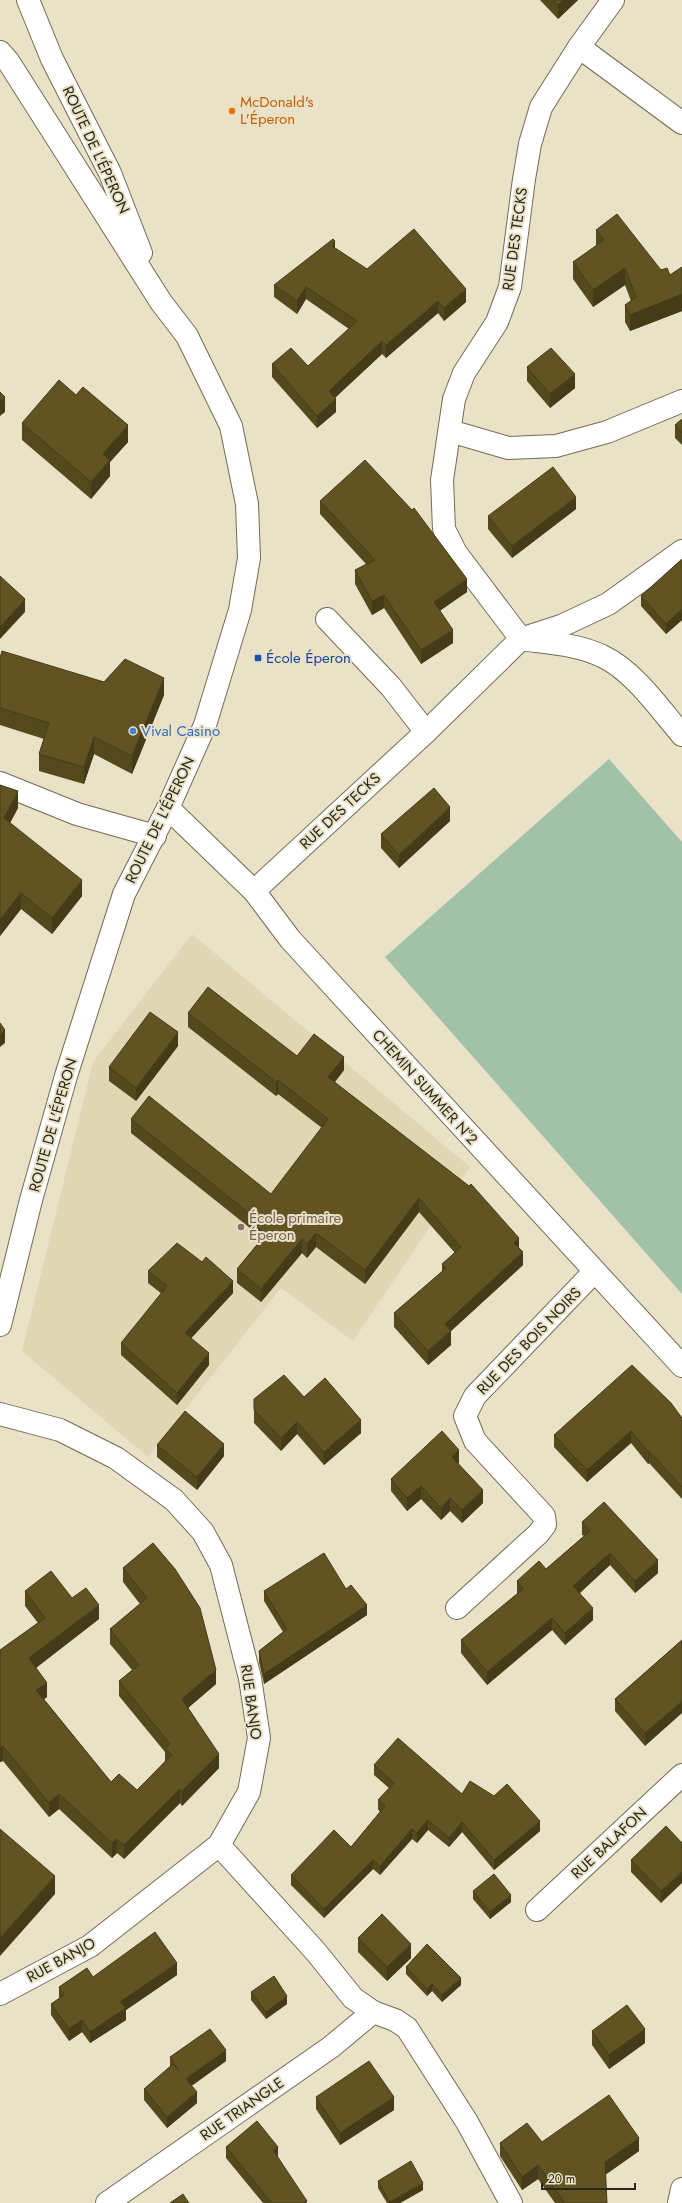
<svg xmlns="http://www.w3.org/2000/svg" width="682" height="2203" viewBox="0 0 682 2203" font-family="Jost,sans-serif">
<rect width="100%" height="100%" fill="#eae2c7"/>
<path fill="#e0d6b4" d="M192,934L470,1167L353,1341L281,1288L148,1457L22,1351L93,1062Z"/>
<path fill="#a1c2a9" d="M609,759L682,842V1294L385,957Z"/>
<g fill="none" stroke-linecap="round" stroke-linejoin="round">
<g stroke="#736c54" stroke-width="24">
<g id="minor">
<path d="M613,0L579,47L541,107L530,144L524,179L510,287L497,322L464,373L454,399L442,480L444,529L456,553L521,639C548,643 577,644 602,656C633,670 660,709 682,735"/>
<path d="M579,47L682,123"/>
<path d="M450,431L508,448L556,446L607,432L682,401"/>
<path d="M327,619L391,687L426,732"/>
<path d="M0,783L77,814L155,836"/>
<path d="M168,808L254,891L290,939L682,1366"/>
<path d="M254,891L426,732L521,639L561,626L608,604L682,551"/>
<path d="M0,1414L60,1430L116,1458L174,1500L203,1532L221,1565L250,1678L259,1738L249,1792L219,1845L90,1946L0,1994"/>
<path d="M457,1608L538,1534L545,1525L544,1516L475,1441L465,1416L475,1396L594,1272"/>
<path d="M219,1845L316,1952L353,1998L373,2012L395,2020L407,2028L467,2122L511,2203"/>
<path d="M537,1910L682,1775"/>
<path d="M107,2203L331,2047L373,2012"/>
<path d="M679,2203L682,2189"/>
</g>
</g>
<g stroke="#736c54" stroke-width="24">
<g id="secondary">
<path d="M28,0L52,59L110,173L141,253"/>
<path d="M0,52L8,61L161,302L187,336L231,426L247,504L249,558L240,610L205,725L168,808L124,894L66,1076L31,1200L0,1325"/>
</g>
</g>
<use href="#minor" stroke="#fff" stroke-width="22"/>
<use href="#secondary" stroke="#fff" stroke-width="22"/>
</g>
<g fill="#54481d">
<path d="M540,0H578L558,19Z"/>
<path d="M596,230L661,270L670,275L682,267V311L630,331L625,322V305L631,301L625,285L593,307L573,279V262L596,246Z"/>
<path d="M335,248L367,269L466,302L444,321L438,313L386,358L382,354L335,398L336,412L317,428L272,377V364L308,366L349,329L306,299L297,314L274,297V285Z"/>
<path d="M527,367L575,388L550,408L527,381Z"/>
<path d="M682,419V445L675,438V425Z"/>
<path d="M22,423L128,442L110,462V476L91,499L22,440Z"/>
<path d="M320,501L467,592L440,610L453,643L421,664L384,608L372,615L355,584V570L366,564L320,514Z"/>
<path d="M576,509L512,558L488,529V516Z"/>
<path d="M682,559V620L666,634L641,606V596Z"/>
<path d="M0,658L104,682L164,695L132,774L94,754L84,784L39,771V754L44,739L0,725Z"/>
<path d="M0,785L18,808L10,823L82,896L52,934L21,909L0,936Z"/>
<path d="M450,821L399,868L381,848V834Z"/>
<path d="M188,1013L297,1056L344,1070L335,1082L519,1247L523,1265L451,1331V1345L428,1365L394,1327V1313L442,1272V1264L455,1253L419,1212L365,1284L316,1247L307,1258L302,1253L261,1302L237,1283V1269L259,1242L250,1235V1228L131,1133V1119L271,1194L322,1128L278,1094L276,1096L188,1027Z"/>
<path d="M178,1046L136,1101L109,1081V1067Z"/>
<path d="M148,1271L233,1293L191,1338L209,1365L177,1405L121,1355V1343L162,1294L148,1283Z"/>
<path d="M304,1397L361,1433L324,1465L297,1434L281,1451L254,1423V1399Z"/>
<path d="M682,1418V1499L649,1463L648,1464L631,1443L587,1482L554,1447V1435Z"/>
<path d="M157,1445L224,1456L197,1490L157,1457Z"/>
<path d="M459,1463L458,1464L483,1503L462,1523L450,1511L441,1520L421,1499L407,1511L391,1491V1479Z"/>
<path d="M582,1522L658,1573L635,1593L610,1565L580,1593L593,1620L565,1645L552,1630L487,1685L461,1653V1640L517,1594V1581L546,1569L584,1536L582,1535Z"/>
<path d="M153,1543L216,1684L188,1708L219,1768L182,1806L180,1803L124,1859L117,1853L112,1858L59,1809L49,1817L3,1761L0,1762V1650L38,1623L25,1606V1591L72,1598L99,1619L36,1668L47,1697L44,1699L111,1782L137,1790L165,1761V1752L119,1696V1681L132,1670L110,1644V1629L140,1604L123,1582V1568Z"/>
<path d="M346,1589L367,1615L264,1684L259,1662V1651L283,1632L264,1601V1591Z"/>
<path d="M682,1640L645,1746L615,1711V1699Z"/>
<path d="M374,1765L462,1794L540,1831L494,1870L462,1832L449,1847L428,1830L417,1843L412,1839L380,1875L373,1869L324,1918L291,1885V1875L351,1847L380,1812L378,1809V1800L389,1788L374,1775Z"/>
<path d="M682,1843L661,1903L631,1872V1860Z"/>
<path d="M473,1891L511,1902L490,1919L473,1899Z"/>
<path d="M358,1938L411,1958L387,1981L358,1952Z"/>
<path d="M406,1967L461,1985L442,2002L432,1991L427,1996L406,1974Z"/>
<path d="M177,1975L126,2010V2020L90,2043L82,2032L69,2041L51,2015V2004L59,1999V1987L93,1977Z"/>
<path d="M251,1992L287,2004L266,2019L251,2000Z"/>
<path d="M592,2031L645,2043L609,2069L592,2045Z"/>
<path d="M170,2057L226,2061L191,2086L197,2103L167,2128L144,2100V2089L170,2067Z"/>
<path d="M316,2097L394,2110L340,2145L316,2109Z"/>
<path d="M542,2142L639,2151L605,2175L607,2203H555L538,2179L522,2190L500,2156V2143Z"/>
<path d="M226,2147L278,2157L307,2203H263L226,2158Z"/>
<path d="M378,2181L423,2190L400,2203H387L378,2188Z"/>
</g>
<g fill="#453b18">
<path d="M563,0H578L558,19V5Z"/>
<path d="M335,241V253L332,246Z"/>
<path d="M625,268V285L593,307V290Z"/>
<path d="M306,287V299L297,314V301Z"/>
<path d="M466,289V302L444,321V308Z"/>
<path d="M682,294V311L630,331V315Z"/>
<path d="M438,301V313L386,358V345Z"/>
<path d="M382,341V354L329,403V391Z"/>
<path d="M575,374V388L550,408V394Z"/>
<path d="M5,397V412L0,416V401Z"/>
<path d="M336,399V412L317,428V416Z"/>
<path d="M128,425V442L110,462V476L91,499V482L103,454Z"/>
<path d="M576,497V509L512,558V546Z"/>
<path d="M467,579V592L434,615V602Z"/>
<path d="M384,595V608L372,615V601Z"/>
<path d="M25,599V612L0,639V627Z"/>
<path d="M682,609V620L666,634V624Z"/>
<path d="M453,630V643L421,664V650Z"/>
<path d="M164,678V695L132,774V756Z"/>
<path d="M94,737V754L84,784V767Z"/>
<path d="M18,791V808L4,834V818Z"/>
<path d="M450,807V821L399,868V855Z"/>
<path d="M82,880V896L52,934V918Z"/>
<path d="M21,893V909L0,936V920Z"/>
<path d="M5,1030V1043L0,1047V1035Z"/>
<path d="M178,1032V1046L136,1101V1088Z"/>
<path d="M344,1057V1070L328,1090V1077Z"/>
<path d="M278,1080V1094L276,1096V1082Z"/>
<path d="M419,1198V1212L365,1284V1270Z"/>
<path d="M316,1233V1247L307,1258V1244Z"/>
<path d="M519,1238V1252L514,1243Z"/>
<path d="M302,1239V1253L261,1302V1289Z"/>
<path d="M523,1252V1265L451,1331V1345L428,1365V1351L445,1324Z"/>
<path d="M233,1281V1293L185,1345V1333Z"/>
<path d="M209,1353V1365L177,1405V1393Z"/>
<path d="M361,1420V1433L324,1465V1452Z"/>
<path d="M297,1422V1434L281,1451V1438Z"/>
<path d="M631,1431V1443L587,1482V1470Z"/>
<path d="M224,1444V1456L197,1490V1477Z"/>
<path d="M459,1450V1463L452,1470V1457Z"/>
<path d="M649,1451V1463L648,1464V1452Z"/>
<path d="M421,1486V1499L407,1511V1498Z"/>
<path d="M483,1490V1503L462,1523V1510Z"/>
<path d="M450,1498V1511L441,1520V1508Z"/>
<path d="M610,1553V1565L573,1599V1586Z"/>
<path d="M658,1560V1573L635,1593V1581Z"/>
<path d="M99,1605V1619L29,1673V1658Z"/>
<path d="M367,1605V1615L264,1684V1674Z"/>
<path d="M593,1608V1620L565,1645V1633Z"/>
<path d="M552,1618V1630L487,1685V1672Z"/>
<path d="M216,1670V1684L182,1713V1699Z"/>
<path d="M47,1683V1697L36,1704V1690Z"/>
<path d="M682,1701V1713L645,1746V1733Z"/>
<path d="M3,1746V1761L0,1762V1748Z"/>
<path d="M219,1754V1768L182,1806V1791Z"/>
<path d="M180,1789V1803L124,1859V1845Z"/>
<path d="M59,1794V1809L49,1817V1803Z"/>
<path d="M428,1820V1830L417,1843V1833Z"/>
<path d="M540,1821V1831L494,1870V1860Z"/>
<path d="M462,1822V1832L449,1847V1838Z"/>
<path d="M412,1829V1839L380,1875V1866Z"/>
<path d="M117,1839V1853L112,1858V1843Z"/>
<path d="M373,1860V1869L324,1918V1909Z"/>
<path d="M682,1872V1883L661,1903V1891Z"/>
<path d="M55,1876V1894L0,1956V1938Z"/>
<path d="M511,1895V1902L490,1919V1912Z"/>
<path d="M411,1944V1958L387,1981V1967Z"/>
<path d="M177,1963V1975L126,2010V2020L90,2043V2032L120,2002Z"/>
<path d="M461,1978V1985L442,2002V1995Z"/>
<path d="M432,1984V1991L427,1996V1989Z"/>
<path d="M287,1996V2004L266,2019V2012Z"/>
<path d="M82,2020V2032L69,2041V2029Z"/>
<path d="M645,2029V2043L609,2069V2055Z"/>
<path d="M226,2050V2061L186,2090V2079Z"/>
<path d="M197,2092V2103L167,2128V2117Z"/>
<path d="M394,2097V2110L340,2145V2133Z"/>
<path d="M639,2138V2151L605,2175V2162Z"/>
<path d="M278,2147V2158L273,2150Z"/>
<path d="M538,2165V2179L522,2190V2177Z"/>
<path d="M423,2183V2190L400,2203H390V2202Z"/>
</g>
<g fill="#625422" stroke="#453b18">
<path d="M553,0H563L558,5Z"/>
<path d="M617,214L661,270L667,268L670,275L682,267V294L630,315L625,305L636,297L625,268L593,290L573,262L604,240L596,230Z"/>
<path d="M414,229L466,289L444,308L438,301L386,345L382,341L329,391L336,399L317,416L272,364L291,348L308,366L357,321L306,287L297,301L274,285L333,239L335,241L332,246L367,269Z"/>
<path d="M551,348L575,374L550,394L527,367Z"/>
<path d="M59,380L76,395L83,387L128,425L103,454L110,460L91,482L22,423Z"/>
<path d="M0,392L5,397L0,401Z"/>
<path d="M682,419V433L675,425Z"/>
<path d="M365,460L412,510L414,508L467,579L434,602L453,630L421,650L384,595L372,601L355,570L375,560L320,501Z"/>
<path d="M553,467L576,497L512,546L488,516Z"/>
<path d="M682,559V609L666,624L641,596Z"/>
<path d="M0,576L25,599L0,627Z"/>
<path d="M2,651L104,682L125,659L164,678L132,756L94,737L84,767L39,754L49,723L0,708V658Z"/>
<path d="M0,785L18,791L4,818L82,880L52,918L21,893L0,920Z"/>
<path d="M434,788L450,807L399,855L381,834Z"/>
<path d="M208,987L297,1056L314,1034L344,1057L328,1077L469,1186L471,1184L519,1238L514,1243L523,1252L445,1324L451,1331L428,1351L394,1313L446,1268L442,1264L461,1247L419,1198L365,1270L316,1233L307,1244L302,1239L261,1289L237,1269L266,1234L250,1221L254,1217L131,1119L149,1096L271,1194L328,1119L278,1080L276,1082L188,1013Z"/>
<path d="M150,1012L178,1032L136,1088L109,1067Z"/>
<path d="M0,1023L5,1030L0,1035Z"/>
<path d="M177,1243L202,1262L206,1257L233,1281L185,1333L209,1353L177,1393L121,1343L167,1286L148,1271Z"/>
<path d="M632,1365L671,1403L682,1418V1487L649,1451L648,1452L631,1431L587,1470L554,1435Z"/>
<path d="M284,1375L304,1397L325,1378L361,1420L324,1452L297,1422L281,1438L254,1410V1399Z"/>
<path d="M185,1411L224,1444L197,1477L157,1445Z"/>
<path d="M442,1431L459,1450L452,1457L483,1490L462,1510L450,1498L441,1508L421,1486L407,1498L391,1479Z"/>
<path d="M604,1502L658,1560L635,1581L610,1553L573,1586L593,1608L565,1633L552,1618L487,1672L461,1640L523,1589L517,1581L539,1561L546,1569L590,1531L582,1522Z"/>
<path d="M153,1543L175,1569L200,1608L216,1670L182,1699L219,1754L182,1791L180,1789L124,1845L117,1839L112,1843L59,1794L49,1803L3,1746L0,1748V1650L45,1618L25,1591L51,1571L72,1598L86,1588L99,1605L29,1658L47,1683L36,1690L111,1782L119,1774L137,1790L172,1755L165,1748L170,1744L119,1681L139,1665L110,1629L147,1598L123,1568Z"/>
<path d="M324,1553L346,1589L351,1585L367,1605L264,1674L259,1651L287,1629L264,1591Z"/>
<path d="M682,1640V1701L645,1733L615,1699Z"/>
<path d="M398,1738L462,1794L470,1781L494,1796L507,1784L540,1821L494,1860L462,1822L449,1838L428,1820L417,1833L412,1829L380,1866L373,1860L324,1909L291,1875L334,1830L351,1847L385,1806L378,1800L394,1783L374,1765Z"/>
<path d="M666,1826L682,1843V1872L661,1891L631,1860Z"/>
<path d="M0,1829L55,1876L0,1938Z"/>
<path d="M494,1874L511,1895L490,1912L473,1891Z"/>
<path d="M382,1914L411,1944L387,1967L358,1938Z"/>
<path d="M155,1932L177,1963L120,2002L126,2008L90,2032L82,2020L69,2029L51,2004L64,1995L59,1987L87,1968L93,1977Z"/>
<path d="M427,1944L461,1978L442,1995L432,1984L427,1989L406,1967Z"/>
<path d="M274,1976L287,1996L266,2012L251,1992Z"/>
<path d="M627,2005L645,2029L609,2055L592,2031Z"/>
<path d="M210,2029L226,2050L186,2079L197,2092L167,2117L144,2089L173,2064L179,2071L170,2057Z"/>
<path d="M369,2061L394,2097L340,2133L316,2097Z"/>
<path d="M609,2095L639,2138L605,2162L607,2203H565L538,2165L522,2177L500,2143L527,2123L542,2142Z"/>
<path d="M257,2121L278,2147L273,2150L307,2201L304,2203H272L226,2147Z"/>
<path d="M411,2161L423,2183L390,2202L378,2181Z"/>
<path d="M183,2194L189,2203H170Z"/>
</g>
<circle fill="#e8710a" stroke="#eae2c7" stroke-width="1.5" cx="232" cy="111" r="4"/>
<rect fill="#1a4fb4" stroke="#eae2c7" stroke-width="1.5" x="254" y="654" width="8" height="8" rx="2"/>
<circle fill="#3f7fe0" stroke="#eae2c7" stroke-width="1.5" cx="133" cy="731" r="4"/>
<circle fill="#8d6e63" stroke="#eae2c7" stroke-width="1.5" cx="241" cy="1227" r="4"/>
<g text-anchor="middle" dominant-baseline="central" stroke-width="4" stroke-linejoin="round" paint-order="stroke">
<g font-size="15" fill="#c56008" stroke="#eae2c7" text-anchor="start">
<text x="240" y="102">McDonald's<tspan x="240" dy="17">L'Éperon</tspan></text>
</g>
<g font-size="15" fill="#29261b" stroke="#eae2c7">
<text transform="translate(96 150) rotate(65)">ROUTE DE L'ÉPERON</text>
<text transform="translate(515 239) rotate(-82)">RUE DES TECKS</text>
<text transform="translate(340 811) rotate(-43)">RUE DES TECKS</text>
<text transform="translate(160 820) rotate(-64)">ROUTE DE L'ÉPERON</text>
<text transform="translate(425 1087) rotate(48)">CHEMIN SUMMER N°2</text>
<text transform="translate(53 1125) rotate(-74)">ROUTE DE L'ÉPERON</text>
<text transform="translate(529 1341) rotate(-46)">RUE DES BOIS NOIRS</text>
<text transform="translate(251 1702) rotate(82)">RUE BANJO</text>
<text transform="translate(609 1843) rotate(-43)">RUE BALAFON</text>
<text transform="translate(61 1960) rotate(-29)">RUE BANJO</text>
<text transform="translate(242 2109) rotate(-35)">RUE TRIANGLE</text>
</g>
<g font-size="15" fill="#164399" stroke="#eae2c7" text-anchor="start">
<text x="266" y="658">École Éperon</text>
</g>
<g font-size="15" fill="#366cbe" stroke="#eae2c7" text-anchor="start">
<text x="141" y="731">Vival Casino</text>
</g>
<g font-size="15" fill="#785e54" stroke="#eae2c7" text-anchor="start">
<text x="249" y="1218">École primaire<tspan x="249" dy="17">Éperon</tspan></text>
</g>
</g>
<path d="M542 2183v6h93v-6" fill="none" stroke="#29261b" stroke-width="2"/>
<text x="548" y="2183" font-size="12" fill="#29261b" stroke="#eae2c7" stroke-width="3" paint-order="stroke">20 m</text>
</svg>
